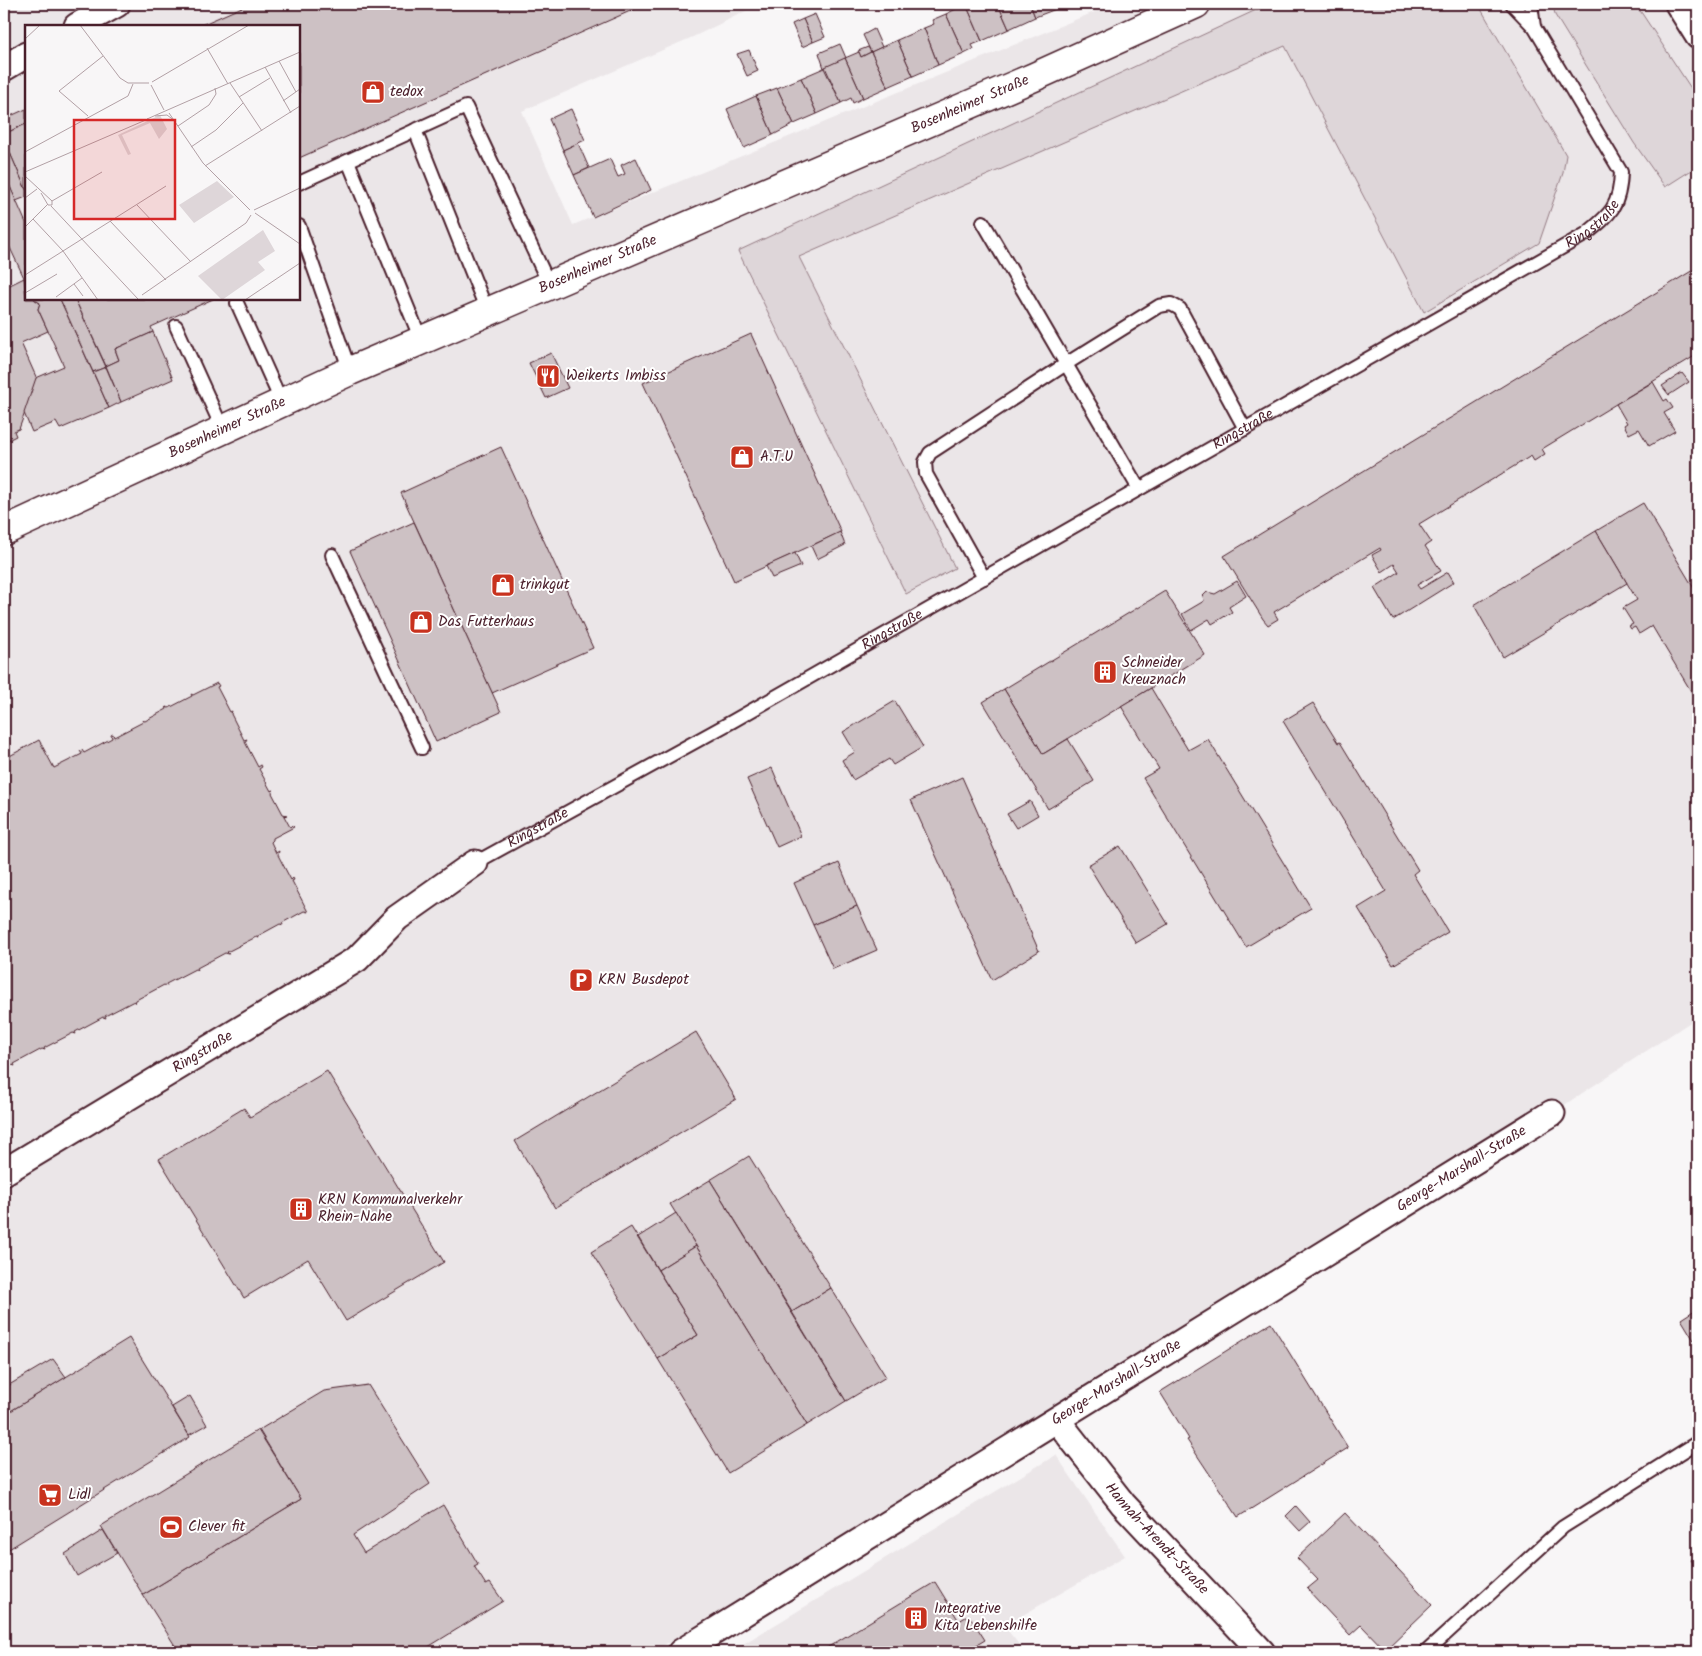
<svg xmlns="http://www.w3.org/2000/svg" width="1702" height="1656" viewBox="0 0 1702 1656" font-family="Kalam,sans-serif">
<rect width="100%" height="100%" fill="#f8f6f7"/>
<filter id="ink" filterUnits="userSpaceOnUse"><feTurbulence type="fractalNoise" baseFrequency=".02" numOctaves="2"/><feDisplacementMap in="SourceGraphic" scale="10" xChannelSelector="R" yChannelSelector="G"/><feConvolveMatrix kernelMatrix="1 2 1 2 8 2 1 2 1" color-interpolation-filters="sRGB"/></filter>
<g filter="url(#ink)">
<g fill="#ebe6e8" fill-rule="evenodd">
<path d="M4,4H760L695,36L522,111L573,225L1114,4H1660L1689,26L1698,40V1017L1552,1113L1057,1420L652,1652H4ZM26,26H299V299H26Z"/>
<path d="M1056,1455L1125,1556L1004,1626L1025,1652H730Z"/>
</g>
<g fill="#ded6d9" stroke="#947a82">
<path d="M1269,4H1478L1566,155L1563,173L1539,243L1424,312L1285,46L799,257L955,568L906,594L738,251Z"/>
<path d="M1553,4H1631L1641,12L1698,99V166L1665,187L1634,143L1555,15Z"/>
</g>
<g fill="#cdc1c4" stroke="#4a1f2b">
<path d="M249,4H646L299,158V26H199Z"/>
<path d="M966,4L982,41L972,45L974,49L964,54L946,14Z"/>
<path d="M966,4H998L1009,29L982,41Z"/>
<path d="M998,4H1030L1035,17L1009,29Z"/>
<path d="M1030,4H1054L1056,9L1035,17Z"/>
<path d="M815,14L825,37L813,42L803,19Z"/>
<path d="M946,14L964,54L938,65L924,28L934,24L932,20Z"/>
<path d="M803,19L813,42L802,47L792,24Z"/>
<path d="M924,28L938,65L913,76L897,40Z"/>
<path d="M874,29L882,47L871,52L863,35Z"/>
<path d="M897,40L913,76L888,87L871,52Z"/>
<path d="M840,44L846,58L824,68L819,53Z"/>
<path d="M868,47L871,52L861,57L858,51Z"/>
<path d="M749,50L758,71L747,76L737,54Z"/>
<path d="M859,52L861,57L871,52L888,87L863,98L845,58Z"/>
<path d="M845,58L863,98L853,103L851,98L841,103L825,67Z"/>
<path d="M824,68L841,103L817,114L801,78Z"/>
<path d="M801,78L817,114L794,124L777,88Z"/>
<path d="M777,88L794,124L773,135L756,96Z"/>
<path d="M756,96L773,135L744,148L727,109Z"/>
<path d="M26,109V124L4,134V119Z"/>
<path d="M571,109L585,140L563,150L549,119Z"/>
<path d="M26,124V190L4,139V134Z"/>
<path d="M4,139L26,190V197L16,201L4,173Z"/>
<path d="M578,143L589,168L574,175L563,150Z"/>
<path d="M636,158L651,190L593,217L574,175L610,159L618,177L625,174L621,165Z"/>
<path d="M4,173L26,223V282L4,235Z"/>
<path d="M1698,267V354L1542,449L1545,454L1534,461L1531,456L1419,524L1431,542L1425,546L1441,571L1417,585L1420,589L1448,572L1454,582L1393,620L1374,588L1399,572L1394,564L1382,572L1372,555L1381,550L1380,548L1274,612L1278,619L1268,625L1263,619L1224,556Z"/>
<path d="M24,278L26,299H34L40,303L38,309L48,331L21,343L37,379L19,429L14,431L16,436L4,442V288Z"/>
<path d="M34,299H60L109,408L60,429L56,422L32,432L24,413L36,378L64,366L38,309L40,303Z"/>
<path d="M60,299H75L106,367L93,372Z"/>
<path d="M75,299H213L151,327L153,332L115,349L119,360L106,366Z"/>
<path d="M153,332L173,379L121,402L106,366L119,360L115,349Z"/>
<path d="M751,334L841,532L734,581L643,383Z"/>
<path d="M551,353L568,388L546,398L529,363Z"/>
<path d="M106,367L121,402L109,408L93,372Z"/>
<path d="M1682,373L1689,382L1669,395L1662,386Z"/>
<path d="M1653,382L1664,401L1667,399L1673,408L1664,413L1675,431L1649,446L1639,429L1629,434L1624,425L1627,423L1616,404Z"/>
<path d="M501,447L593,648L492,693L401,493Z"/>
<path d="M1643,503L1698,595V703L1652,626L1639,634L1635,627L1631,629L1629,626L1633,624L1623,608L1637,600L1596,531Z"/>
<path d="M414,522L501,712L436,742L350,551Z"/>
<path d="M1596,531L1627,583L1503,657L1474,605Z"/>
<path d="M840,532L845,545L817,559L811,546Z"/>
<path d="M795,553L801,566L772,578L766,566Z"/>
<path d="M1237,581L1246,596L1229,607L1232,612L1212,624L1209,619L1191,630L1182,614L1204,601L1203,596L1207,592L1215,594Z"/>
<path d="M1165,591L1205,655L1043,754L1004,689Z"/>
<path d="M217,683L219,686L217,687L230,712L232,711L231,714L244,740L247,739L245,742L258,767L261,765L262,767L259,769L271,791L273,789L272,793L283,814L287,815L284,816L290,827L292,825L294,827L273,838V840L271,842L276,853L279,851L278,855L291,880L293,878L294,880L292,881L308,912L304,911L282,923L283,925L280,924L258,936L259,938L256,937L227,952L229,954L225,953L197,968L198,970L195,969L166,984L167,986L164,985L136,1000L135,1003L134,1001L105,1016L106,1018L103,1017L75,1032L76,1034L73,1033L44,1048L45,1050L42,1049L14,1064L15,1066L12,1065L4,1069V759L39,740L54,768L82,754L80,751L82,750L84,753L112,738L111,735L113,734L114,737L143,722L142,720L145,721L167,709L166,707L169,708L192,696L191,694L193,695Z"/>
<path d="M1151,688L1188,750L1208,739L1311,908L1246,947L1143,778L1159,769L1121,706Z"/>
<path d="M1004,689L1043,754L1068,739L1094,781L1048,809L983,702Z"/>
<path d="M895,701L923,747L893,765L889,759L853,780L842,760L855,752L843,732Z"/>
<path d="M1313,703L1338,743L1340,742L1418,870L1413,874L1448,932L1393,965L1358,908L1386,891L1283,721Z"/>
<path d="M772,768L801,836L777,847L747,779Z"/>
<path d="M962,777L1039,951L992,980L911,800Z"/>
<path d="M1030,801L1038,815L1016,828L1007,814Z"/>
<path d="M1120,846L1168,924L1136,943L1088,865Z"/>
<path d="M839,863L857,906L813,925L794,883Z"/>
<path d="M857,906L877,950L833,969L813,925Z"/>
<path d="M696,1032L736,1099L555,1208L515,1141Z"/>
<path d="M327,1071L444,1262L346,1321L308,1259L244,1298L159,1159L244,1108L250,1117Z"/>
<path d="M749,1156L831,1288L792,1312L710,1180Z"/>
<path d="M710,1180L846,1401L807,1425L670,1204Z"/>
<path d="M676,1213L696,1246L658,1270L638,1237Z"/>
<path d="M631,1227L698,1335L658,1359L591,1252Z"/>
<path d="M696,1246L807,1425L728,1473L658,1359L698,1335L658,1270Z"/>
<path d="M831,1288L886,1377L846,1401L792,1312Z"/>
<path d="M1698,1308V1347L1681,1319Z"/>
<path d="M1271,1323L1348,1448L1238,1517L1187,1440L1189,1439L1160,1392Z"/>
<path d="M129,1338L190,1437L4,1552V1415Z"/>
<path d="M53,1359L66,1377L4,1415V1388Z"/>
<path d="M368,1385L430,1484L353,1535L364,1553L443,1505L478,1564L474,1566L486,1585L490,1583L503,1601L420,1652H179L143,1595L301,1499L259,1430L324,1391Z"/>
<path d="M190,1396L207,1425L189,1435L172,1407Z"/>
<path d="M258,1430L301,1499L143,1595L101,1526Z"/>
<path d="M1296,1506L1310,1522L1300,1531L1286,1516Z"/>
<path d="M1345,1513L1432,1605L1385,1650L1361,1625L1350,1635L1307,1589L1318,1580L1297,1558Z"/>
<path d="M103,1530L117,1553L77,1576L65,1554Z"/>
<path d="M1698,1555V1569L1691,1560Z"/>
<path d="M935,1582L959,1621L969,1615L985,1640L965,1652H820Z"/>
</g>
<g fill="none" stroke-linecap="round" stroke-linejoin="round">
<g stroke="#4a1f2b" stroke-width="16">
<g id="service">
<path d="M1531,4L1534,27"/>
<path d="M415,130L487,311"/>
<path d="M348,161L421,340"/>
<path d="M299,183L466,107L549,284"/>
<path d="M983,222L1139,489"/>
<path d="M299,226L350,371"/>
<path d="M237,303L282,403"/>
<path d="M176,326L223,430"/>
<path d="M332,555L422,748"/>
<path d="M984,578L926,474L925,462L930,453L1066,364L1159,306L1171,304L1180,309L1245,429"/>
<path id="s1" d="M475,863L733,721L1586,234C1611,214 1620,206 1621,172L1534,27L1512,4"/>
<path d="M1426,1652L1563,1527L1698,1442"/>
</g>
</g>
<g stroke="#4a1f2b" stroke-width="29">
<g id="minor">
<path d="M1678,4L1698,36"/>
<path d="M77,26L117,4"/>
<path d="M4,68L26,55"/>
<path id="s2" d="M4,1172L357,959L397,918L475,863"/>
<path id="s3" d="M1057,1420L1123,1504L1262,1652"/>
<path id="s4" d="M681,1652L1552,1113"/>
</g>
</g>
<g stroke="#4a1f2b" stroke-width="31">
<g id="tertiary">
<path id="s5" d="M4,531L350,371L1034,77L1196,4"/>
</g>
</g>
<use href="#service" stroke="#fff" stroke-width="12"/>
<use href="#minor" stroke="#fff" stroke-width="25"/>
<use href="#tertiary" stroke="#fff" stroke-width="28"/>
</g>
</g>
<defs>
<g id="shop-square" transform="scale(1.25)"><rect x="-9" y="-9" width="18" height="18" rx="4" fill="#c8321e" stroke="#fff"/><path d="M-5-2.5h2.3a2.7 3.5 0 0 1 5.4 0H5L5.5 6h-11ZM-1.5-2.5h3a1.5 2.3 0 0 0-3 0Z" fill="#fff"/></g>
<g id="restaurant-square" transform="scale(1.25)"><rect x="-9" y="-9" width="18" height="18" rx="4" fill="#c8321e" stroke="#fff"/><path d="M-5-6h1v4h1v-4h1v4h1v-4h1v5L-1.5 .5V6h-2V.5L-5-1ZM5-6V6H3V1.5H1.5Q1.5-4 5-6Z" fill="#fff"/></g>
<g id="building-square" transform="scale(1.25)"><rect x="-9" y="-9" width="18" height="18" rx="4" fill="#c8321e" stroke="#fff"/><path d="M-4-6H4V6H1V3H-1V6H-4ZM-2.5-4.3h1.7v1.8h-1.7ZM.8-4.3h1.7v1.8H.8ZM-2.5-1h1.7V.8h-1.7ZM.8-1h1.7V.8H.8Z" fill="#fff"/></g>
<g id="parking-square" transform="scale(1.25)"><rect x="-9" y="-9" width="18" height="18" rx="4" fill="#c8321e" stroke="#fff"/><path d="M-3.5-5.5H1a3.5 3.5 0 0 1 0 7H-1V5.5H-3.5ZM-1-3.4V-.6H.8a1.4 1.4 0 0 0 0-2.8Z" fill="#fff"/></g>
<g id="supermarket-square" transform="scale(1.25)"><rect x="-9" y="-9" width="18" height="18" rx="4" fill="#c8321e" stroke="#fff"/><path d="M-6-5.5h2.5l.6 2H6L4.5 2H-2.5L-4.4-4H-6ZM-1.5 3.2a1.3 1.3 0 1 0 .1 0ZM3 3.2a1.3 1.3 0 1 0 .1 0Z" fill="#fff"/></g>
<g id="stadium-square" transform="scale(1.25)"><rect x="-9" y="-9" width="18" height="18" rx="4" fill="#c8321e" stroke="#fff"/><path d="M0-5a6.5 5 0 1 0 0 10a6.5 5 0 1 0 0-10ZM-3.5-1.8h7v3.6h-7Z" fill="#fff"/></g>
</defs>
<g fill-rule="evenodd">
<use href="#shop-square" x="373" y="92"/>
<use href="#restaurant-square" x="548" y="376"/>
<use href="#shop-square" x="742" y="457"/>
<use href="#shop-square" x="503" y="585"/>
<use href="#shop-square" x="421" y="622"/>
<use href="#building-square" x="1105" y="672"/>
<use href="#parking-square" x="581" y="980"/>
<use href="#building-square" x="301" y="1209"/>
<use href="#supermarket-square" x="50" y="1495"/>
<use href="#stadium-square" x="171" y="1527"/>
<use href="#building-square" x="916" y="1618"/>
</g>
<g text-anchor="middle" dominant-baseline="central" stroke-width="4" stroke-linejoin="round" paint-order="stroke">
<g font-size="15" fill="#4a1f2b" stroke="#fff" text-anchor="start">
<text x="390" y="92">tedox</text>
<text x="566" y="376">Weikerts Imbiss</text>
<text x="760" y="457">A.T.U</text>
<text x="520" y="585">trinkgut</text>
<text x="438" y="622">Das Futterhaus</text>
<text x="1122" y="663">Schneider<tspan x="1122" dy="17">Kreuznach</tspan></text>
<text x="598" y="980">KRN Busdepot</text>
<text x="318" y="1200">KRN Kommunalverkehr<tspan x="318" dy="17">Rhein-Nahe</tspan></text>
<text x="68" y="1495">Lidl</text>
<text x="188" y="1527">Clever fit</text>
<text x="934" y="1609">Integrative<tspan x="934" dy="17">Kita Lebenshilfe</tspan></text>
</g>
<g font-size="15" fill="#4a1f2b" stroke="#fff">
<text stroke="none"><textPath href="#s5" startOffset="1056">Bosenheimer Straße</textPath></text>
<text stroke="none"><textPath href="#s1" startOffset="1288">Ringstraße</textPath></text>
<text stroke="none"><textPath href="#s5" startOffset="651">Bosenheimer Straße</textPath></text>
<text stroke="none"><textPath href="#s5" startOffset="246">Bosenheimer Straße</textPath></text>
<text stroke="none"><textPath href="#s1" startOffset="882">Ringstraße</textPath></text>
<text stroke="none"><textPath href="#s1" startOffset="478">Ringstraße</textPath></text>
<text stroke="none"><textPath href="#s1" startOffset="72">Ringstraße</textPath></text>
<text stroke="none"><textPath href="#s2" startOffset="232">Ringstraße</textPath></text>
<text stroke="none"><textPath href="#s4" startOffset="918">George-Marshall-Straße</textPath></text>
<text stroke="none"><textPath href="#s4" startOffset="512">George-Marshall-Straße</textPath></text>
<text stroke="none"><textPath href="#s3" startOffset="155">Hannah-Arendt-Straße</textPath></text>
</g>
</g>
<g transform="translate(25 25)">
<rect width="275" height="275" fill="#f8f6f7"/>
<path d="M135,90L142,104L134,114L125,98L97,110L106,129L103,130L93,110ZM192,156L209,172L169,198L154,180ZM238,205L250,226L233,237L240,245L197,275L173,251Z" fill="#ded6d9"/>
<path fill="none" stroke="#b2a0a5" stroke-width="1" d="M55,0L95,53L103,58H124M0,14L15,0M182,23L203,59M254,36L271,67M240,42L266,88M127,57L224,0M205,58L237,106M126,60L139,85M214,72L245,53M258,76L275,64M144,88L178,138L225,185M63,91L34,66L78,31M130,91L142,90L150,96M122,94L275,27M153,101L184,80L191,69L190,63M166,122L191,105L218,78M0,127L103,71L108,59M180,141L275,81M0,147L123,94M0,151L27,176V180H23L16,168M0,173L12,164M27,176L77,147M112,180L166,237M26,181L113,274M229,185L275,163M230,188L275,219M8,194L38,226L73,275M85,196L141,255M0,202L23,179M0,250L141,161M49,259L58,271M0,268L32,249M117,270L221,198L226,190M31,272L57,253M220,275L275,238"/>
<path fill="#d62828" fill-opacity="0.15" stroke="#d62828" stroke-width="2.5" d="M49,95H150V194H49Z"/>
<rect width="275" height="275" fill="none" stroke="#4a1f2b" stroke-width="2.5"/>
</g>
<rect width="1702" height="1656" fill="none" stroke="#fff" stroke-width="20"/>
<rect x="10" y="10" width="1682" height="1636" fill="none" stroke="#4a1f2b" stroke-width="2" filter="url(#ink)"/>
</svg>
